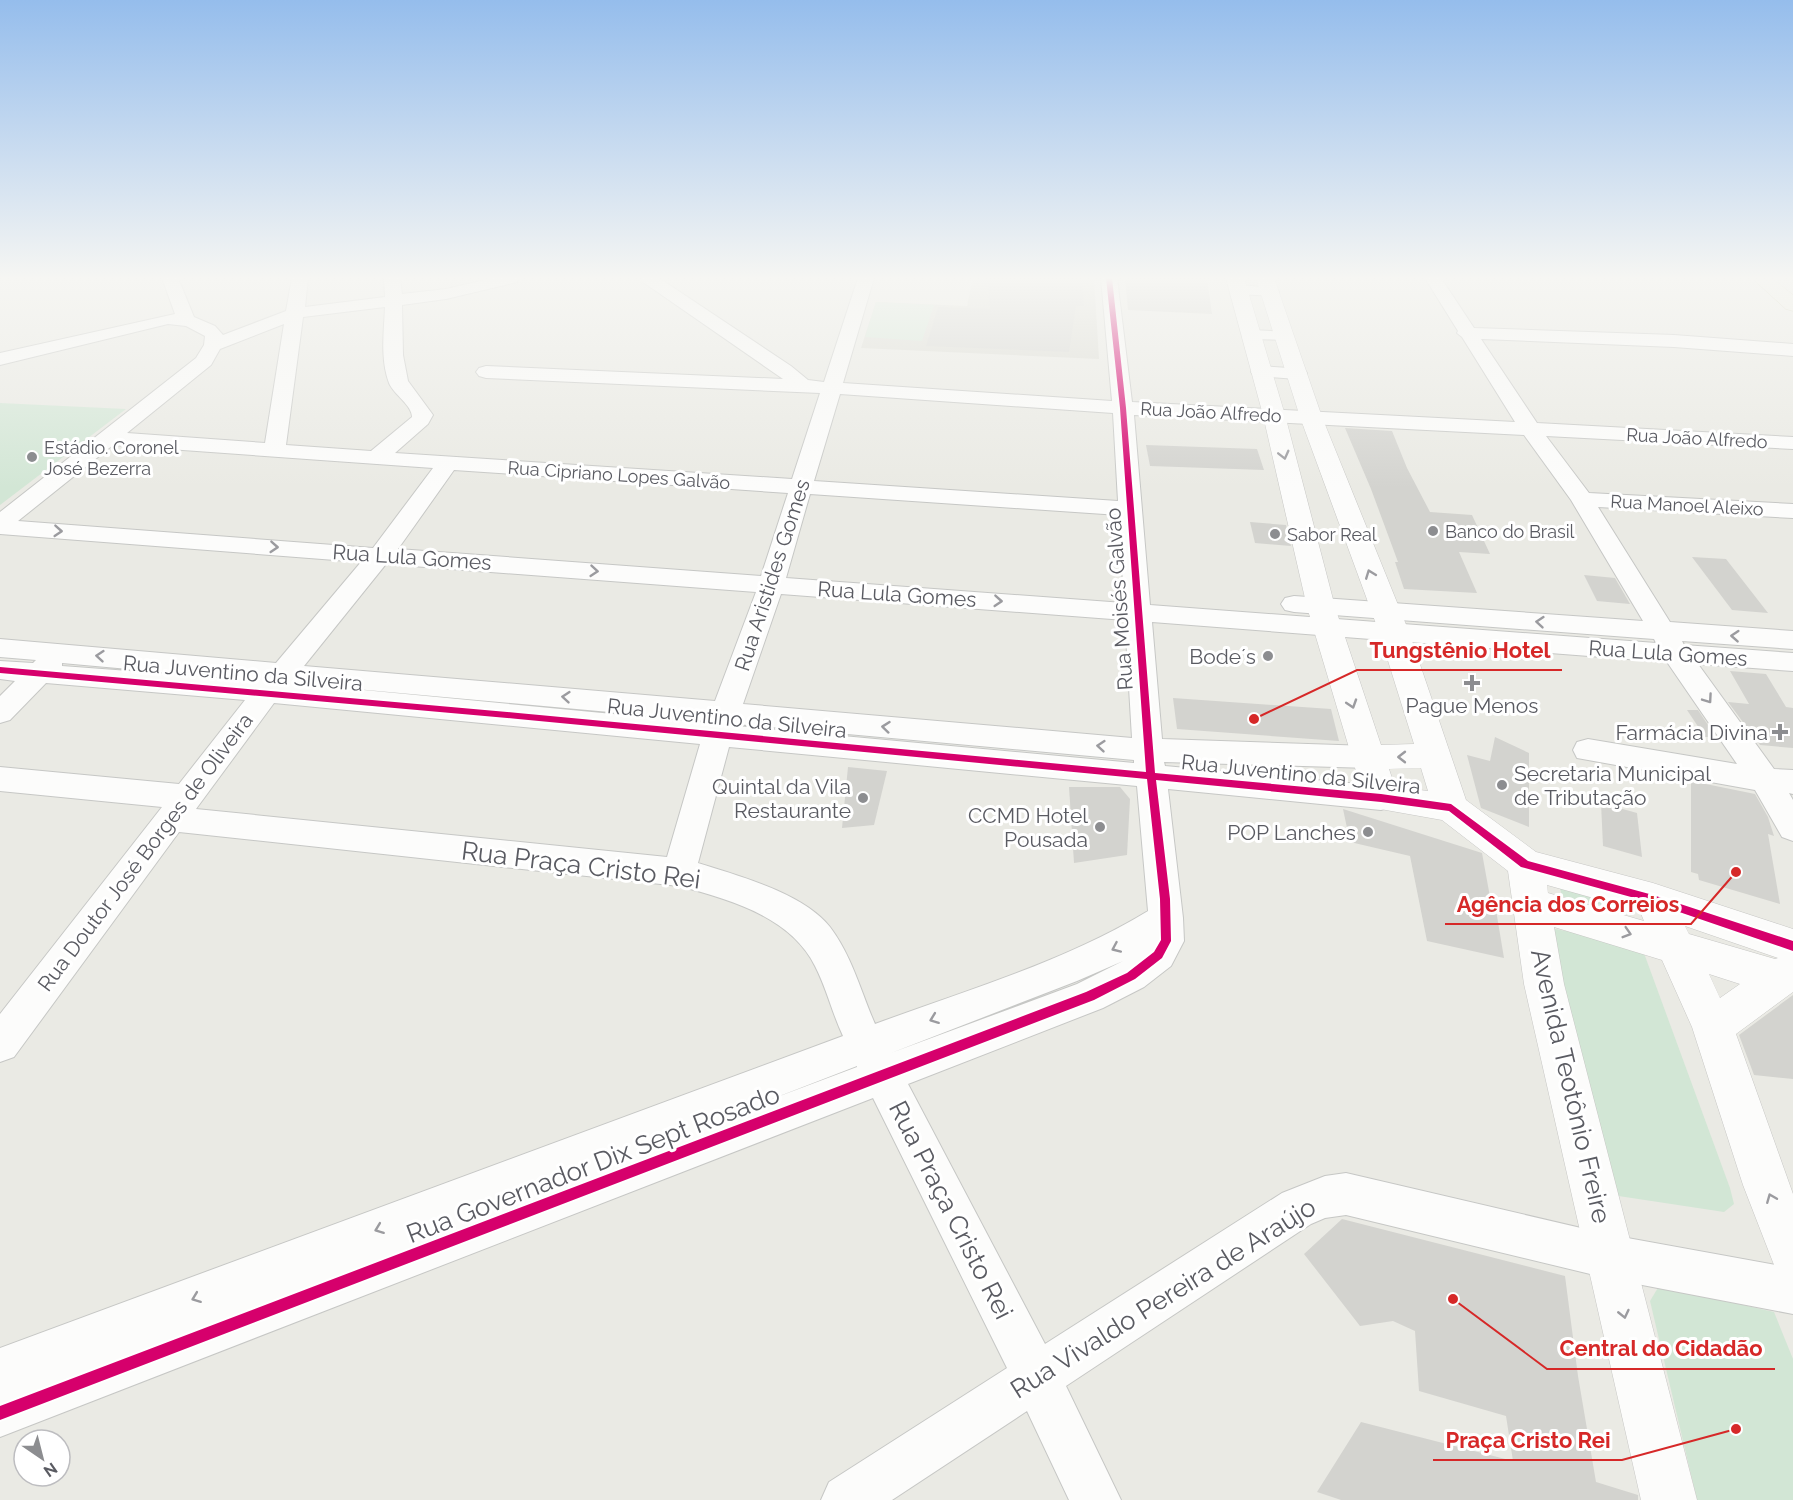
<svg xmlns="http://www.w3.org/2000/svg" width="1793" height="1500" viewBox="0 0 1793 1500" font-family="Raleway,sans-serif">
<rect width="100%" height="100%" fill="#eaeae4"/>
<path fill="#dadad2" d="M973,278H1094L1099,359L861,348L876,302L967,306Z"/>
<g fill="#d2e6d5">
<path d="M876,302L934,305L922,341L865,337Z"/>
<path d="M0,403L126,409L0,505Z"/>
<path d="M1559,884L1619,896L1622,909L1562,897Z"/>
<path d="M1555,929L1641,945L1730,1188L1734,1204L1724,1212L1612,1195L1546,935Z"/>
<path d="M1659,1286L1774,1312L1793,1359V1500H1697L1650,1301Z"/>
</g>
<g fill="#d3d3cf">
<path d="M988,278H1082L1084,306H1076L1069,352L926,346L938,307L990,309Z"/>
<path d="M1125,278H1207L1212,314L1128,310Z"/>
<path d="M1345,428L1392,431L1407,468L1430,512L1472,515L1490,554L1459,552L1477,593L1404,589L1395,562H1398L1371,489Z"/>
<path d="M1146,445L1257,449L1264,470L1150,466Z"/>
<path d="M1250,522L1286,525L1291,546L1255,543Z"/>
<path d="M1692,557L1726,559L1768,613L1732,610Z"/>
<path d="M1584,575L1615,578L1630,604L1597,601Z"/>
<path d="M1730,671L1766,674L1786,707L1793,708V748L1760,745L1728,702L1749,704Z"/>
<path d="M1173,698L1331,709L1339,741L1177,729Z"/>
<path d="M1687,710H1698L1716,737H1705Z"/>
<path d="M1495,737L1529,753V827L1481,808L1467,755L1490,761Z"/>
<path d="M848,767L887,771L874,825L842,828Z"/>
<path d="M1691,781L1755,794L1768,817L1774,836L1768,834L1780,904L1699,880L1698,874L1691,872Z"/>
<path d="M1069,787H1120L1130,799L1127,855L1074,863Z"/>
<path d="M1601,803L1637,813L1642,857L1603,846Z"/>
<path d="M1343,809L1482,853L1490,897L1494,898L1504,958L1427,941L1410,856L1350,842Z"/>
<path d="M1793,995V1079L1754,1075L1739,1035Z"/>
<path d="M1342,1219L1565,1276L1578,1376L1596,1482L1638,1495V1500H1341L1317,1492L1361,1422L1513,1461L1506,1416L1419,1391L1415,1331L1393,1321L1360,1326L1304,1254Z"/>
</g>
<g fill="none" stroke-linecap="round" stroke-linejoin="round">
<g stroke="#c6c7c5" stroke-width="2">
<g id="street">
<path d="M162,278H178L194,317L215,326L223,335L286,311L292,278H308L305,307L385,297L384,278H400L402,294L446,289L493,278H519L517,282L446,299L402,305L403,355L408,381L433,415L428,424L395,453L792,479L820,393L486,378L479,376L476,372L479,368L486,366L783,379L643,282L641,278H659L791,366L808,380L824,382L858,278H874L843,383L1112,401L1101,278H1117L1132,402L1515,422L1462,337L1457,333L1458,331L1425,278H1441L1474,328L1674,335L1793,344V356L1674,347L1481,339L1537,423L1793,437V449L1546,436L1589,493L1793,504V518L1598,507L1670,622L1793,631V649L1682,641L1684,645L1793,653V671L1698,664L1774,769L1793,770V794L1789,793L1793,800V841L1782,837L1755,790L1577,758L1573,750L1577,742L1588,739L1737,764L1667,662L1152,622L1162,739L1369,746L1380,749L1384,757L1380,765L1369,768L1164,762L1165,766L1381,786L1392,790L1397,798L1392,806L1381,810L1168,789L1183,918L1184,941L1171,966L1144,987L1103,1008L908,1084L1045,1344L1282,1193L1325,1176L1346,1173L1611,1235L1793,1268V1314L1611,1279L1346,1215L1325,1218L1311,1224L1066,1386L1121,1500H1069L1027,1411L892,1500H821L829,1482L1007,1368L873,1098L0,1437V1348L843,1036C832,1013 827,989 815,966C791,917 729,899 679,886L179,832L14,1057L0,1062V1014L162,807L0,791V767L179,784L245,700L46,683L10,720L0,723V696L15,681L0,679V661L33,663L36,660L0,657V639L276,663L361,562L0,534V512L196,358L204,345L205,336L186,326L168,324L0,365V353L175,314ZM385,307C384,331 380,359 389,383C394,395 412,405 412,417L371,451L286,445L303,317ZM284,324L265,443L127,433L211,365L220,349ZM840,394L1113,413L1118,501L814,481ZM1134,415L1524,435L1571,500L1643,621L1294,596L1285,598L1281,604L1285,610L1294,612L1654,639L1656,643L1150,605ZM113,445L433,468L373,548L18,521ZM454,470L788,493L761,576L398,549ZM810,494L1119,515L1124,603L786,578ZM386,564L756,592L715,701L304,666ZM781,594L1125,620L1132,738L743,704ZM62,663L261,681L62,666ZM290,683L708,721L707,723ZM274,703L700,744L667,857L196,809ZM736,724L1134,760V763L736,726ZM729,747L1137,786L1148,911C1064,962 967,990 875,1024C861,992 852,956 830,927C803,893 739,876 698,863ZM1123,961L1077,984L891,1053L1077,981ZM857,1066V1067L756,1105Z"/>
<path d="M1239,285L1276,288L1279,292L1276,296L1233,294L1230,290L1233,286Z"/>
<path d="M1251,330L1289,332L1292,336L1289,340L1245,339L1242,335L1245,331Z"/>
<path d="M1261,366L1304,369L1307,373L1304,377L1297,379L1254,376L1251,372L1254,368Z"/>
</g>
</g>
<g stroke="#c7c7c5" stroke-width="1">
<path id="secondary" d="M1226,278H1244L1285,415L1335,607L1381,745L1414,744L1379,632L1300,417L1256,278H1274L1322,417L1409,632L1466,800L1536,852L1653,883L1793,929V992L1736,1034L1793,1194V1277L1776,1270L1743,1185L1692,1027L1662,960L1554,927L1564,984L1697,1500H1641L1524,984L1508,871L1442,820L1369,807L1364,798L1307,607L1263,415ZM1421,768L1428,791L1395,787L1389,769ZM1547,885L1640,911L1644,921L1548,893ZM1685,926L1778,958L1775,959L1689,934ZM1709,974L1740,984L1720,998Z"/>
</g>
<g stroke="#c0bd93" stroke-width="1">
<path id="highway" d="M1752,278H1772L1793,295V311L1786,309Z"/>
</g>
<use href="#street" fill="#fcfcfb" fill-rule="evenodd"/>
<use href="#secondary" fill="#fcfcfb" fill-rule="evenodd"/>
<use href="#highway" fill="#edede0" fill-rule="evenodd"/>
<g stroke="#fff" stroke-width="4">
<path id="cycleway" d="M1106,278H1112L1126,408L1155,773L1381,794L1451,804L1528,861L1653,895L1793,941V951L1653,903L1521,867L1449,811L1381,802L1156,780L1170,899L1171,941L1162,958L1135,979L1094,1000L0,1420V1406L1086,992L1127,973L1154,952L1161,940L1160,899L1147,779L518,719L0,673V667L518,713L1146,772L1120,408Z"/>
</g>
<use href="#cycleway" fill="#d6006c" fill-rule="evenodd"/>
</g>
<defs><path id="oneway-chevron" d="M-2-3.5L2.5 0L-2 3.5" fill="none" stroke-width="1.6" stroke-linecap="round" stroke-linejoin="round" transform="scale(1.5)"/></defs>
<g stroke="#9b9b9f">
<use href="#oneway-chevron" transform="translate(1284 455) rotate(76)"/>
<use href="#oneway-chevron" transform="translate(58 531) rotate(4)"/>
<use href="#oneway-chevron" transform="translate(274 547) rotate(4)"/>
<use href="#oneway-chevron" transform="translate(594 571) rotate(5)"/>
<use href="#oneway-chevron" transform="translate(1370 574) rotate(-111)"/>
<use href="#oneway-chevron" transform="translate(998 601) rotate(4)"/>
<use href="#oneway-chevron" transform="translate(1540 622) rotate(-175)"/>
<use href="#oneway-chevron" transform="translate(1735 636) rotate(-176)"/>
<use href="#oneway-chevron" transform="translate(100 656) rotate(-175)"/>
<use href="#oneway-chevron" transform="translate(566 697) rotate(-175)"/>
<use href="#oneway-chevron" transform="translate(1708 699) rotate(55)"/>
<use href="#oneway-chevron" transform="translate(1352 704) rotate(72)"/>
<use href="#oneway-chevron" transform="translate(886 727) rotate(-174)"/>
<use href="#oneway-chevron" transform="translate(1101 746) rotate(-175)"/>
<use href="#oneway-chevron" transform="translate(1402 757) rotate(180)"/>
<use href="#oneway-chevron" transform="translate(1627 933) rotate(17)"/>
<use href="#oneway-chevron" transform="translate(1116 948) rotate(156)"/>
<use href="#oneway-chevron" transform="translate(934 1019) rotate(159)"/>
<use href="#oneway-chevron" transform="translate(1771 1198) rotate(-112)"/>
<use href="#oneway-chevron" transform="translate(379 1229) rotate(159)"/>
<use href="#oneway-chevron" transform="translate(196 1298) rotate(159)"/>
<use href="#oneway-chevron" transform="translate(1624 1314) rotate(77)"/>
</g>
<linearGradient id="sky" x2="0" y2="1"><stop stop-color="#95bdec"/><stop offset="0.57" stop-color="#f6f6f3"/><stop offset="1" stop-color="#f6f6f3" stop-opacity="0"/></linearGradient>
<rect width="1793" height="488" fill="url(#sky)"/>
<g fill="#8c8d90" stroke="#fff" stroke-width="2">
<circle cx="32" cy="457" r="6"/>
<circle cx="1433" cy="531" r="6"/>
<circle cx="1275" cy="534" r="6"/>
<circle cx="1268" cy="656" r="6"/>
<path d="M1469 674h6v6h6v6h-6v6h-6v-6h-6v-6h6z"/>
<path d="M1777 723h6v6h6v6h-6v6h-6v-6h-6v-6h6z"/>
<circle cx="1502" cy="785" r="6"/>
<circle cx="863" cy="798" r="6"/>
<circle cx="1100" cy="827" r="6"/>
<circle cx="1368" cy="832" r="6"/>
</g>
<g text-anchor="middle" dominant-baseline="central" stroke-width="6" stroke-linejoin="round" paint-order="stroke">
<g font-size="18" fill="#5a5b62" stroke="#fff">
<text transform="translate(1211 412) rotate(3)">Rua João Alfredo</text>
<text transform="translate(1697 438) rotate(3)">Rua João Alfredo</text>
<text transform="translate(619 475) rotate(4)">Rua Cipriano Lopes Galvão</text>
<text transform="translate(1687 505) rotate(3)">Rua Manoel Aleixo</text>
</g>
<g font-size="18" fill="#5a5b62" stroke="#fff" text-anchor="start">
<text x="44" y="447">Estádio. Coronel<tspan x="44" dy="21">José Bezerra</tspan></text>
<text x="1445" y="531">Banco do Brasil</text>
<text x="1287" y="534">Sabor Real</text>
</g>
<g font-size="21" fill="#5a5b62" stroke="#fff">
<text transform="translate(412 557) rotate(4)">Rua Lula Gomes</text>
<text transform="translate(772 575) rotate(-72)">Rua Aristides Gomes</text>
<text transform="translate(897 594) rotate(4)">Rua Lula Gomes</text>
<text transform="translate(1119 599) rotate(-94)">Rua Moisés Galvão</text>
<text transform="translate(1668 653) rotate(4)">Rua Lula Gomes</text>
<text transform="translate(243 673) rotate(5)">Rua Juventino da Silveira</text>
<text transform="translate(727 718) rotate(6)">Rua Juventino da Silveira</text>
<text transform="translate(1301 774) rotate(6)">Rua Juventino da Silveira</text>
<text transform="translate(145 852) rotate(-53)">Rua Doutor José Borges de Oliveira</text>
</g>
<g font-size="21" fill="#5a5b62" stroke="#fff" text-anchor="end">
<text x="1256" y="656">Bode´s</text>
<text x="1472" y="705" text-anchor="middle">Pague Menos</text>
<text x="1768" y="732">Farmácia Divina</text>
<text x="1514" y="773" text-anchor="start">Secretaria Municipal<tspan x="1514" dy="24">de Tributação</tspan></text>
<text x="851" y="786">Quintal da Vila<tspan x="851" dy="24">Restaurante</tspan></text>
<text x="1088" y="815">CCMD Hotel<tspan x="1088" dy="24">Pousada</tspan></text>
<text x="1356" y="832">POP Lanches</text>
</g>
<g font-size="26" fill="#5a5b62" stroke="#fff">
<text transform="translate(581 865) rotate(7)">Rua Praça Cristo Rei</text>
<text transform="translate(1571 1086) rotate(77)">Avenida Teotônio Freire</text>
<text transform="translate(593 1164) rotate(-21)">Rua Governador Dix Sept Rosado</text>
<text transform="translate(951 1210) rotate(63)">Rua Praça Cristo Rei</text>
<text transform="translate(1163 1298) rotate(-32)">Rua Vivaldo Pereira de Araújo</text>
</g>
</g>
<path fill="none" stroke="#d62828" stroke-width="2" d="M1254 719L1357 670H1562M1736 872L1691 924H1445M1453 1299L1547 1369H1775M1736 1429L1622 1460H1433"/>
<g fill="#d62828" stroke="#fff" stroke-width="2">
<circle cx="1254" cy="719" r="6"/>
<circle cx="1736" cy="872" r="6"/>
<circle cx="1453" cy="1299" r="6"/>
<circle cx="1736" cy="1429" r="6"/>
</g>
<g font-size="22" text-anchor="middle" font-weight="bold" fill="#d62828" stroke="#fff" stroke-width="6" stroke-linejoin="round" paint-order="stroke">
<text x="1460" y="658">Tungstênio Hotel</text>
<text x="1568" y="912">Agência dos Correios</text>
<text x="1661" y="1356">Central do Cidadão</text>
<text x="1528" y="1448">Praça Cristo Rei</text>
</g>
<g transform="translate(42 1458) rotate(145)"><circle r="28" fill="#ffffff" stroke="#bdbdc0" stroke-width="1.5"/>
<path d="M0-4.5L10 22L0 15L-10 22Z" fill="#8c8d90"/>
<text y="-9" font-size="16" font-weight="bold" text-anchor="middle" fill="#5a5b62">N</text>
</g>
</svg>
